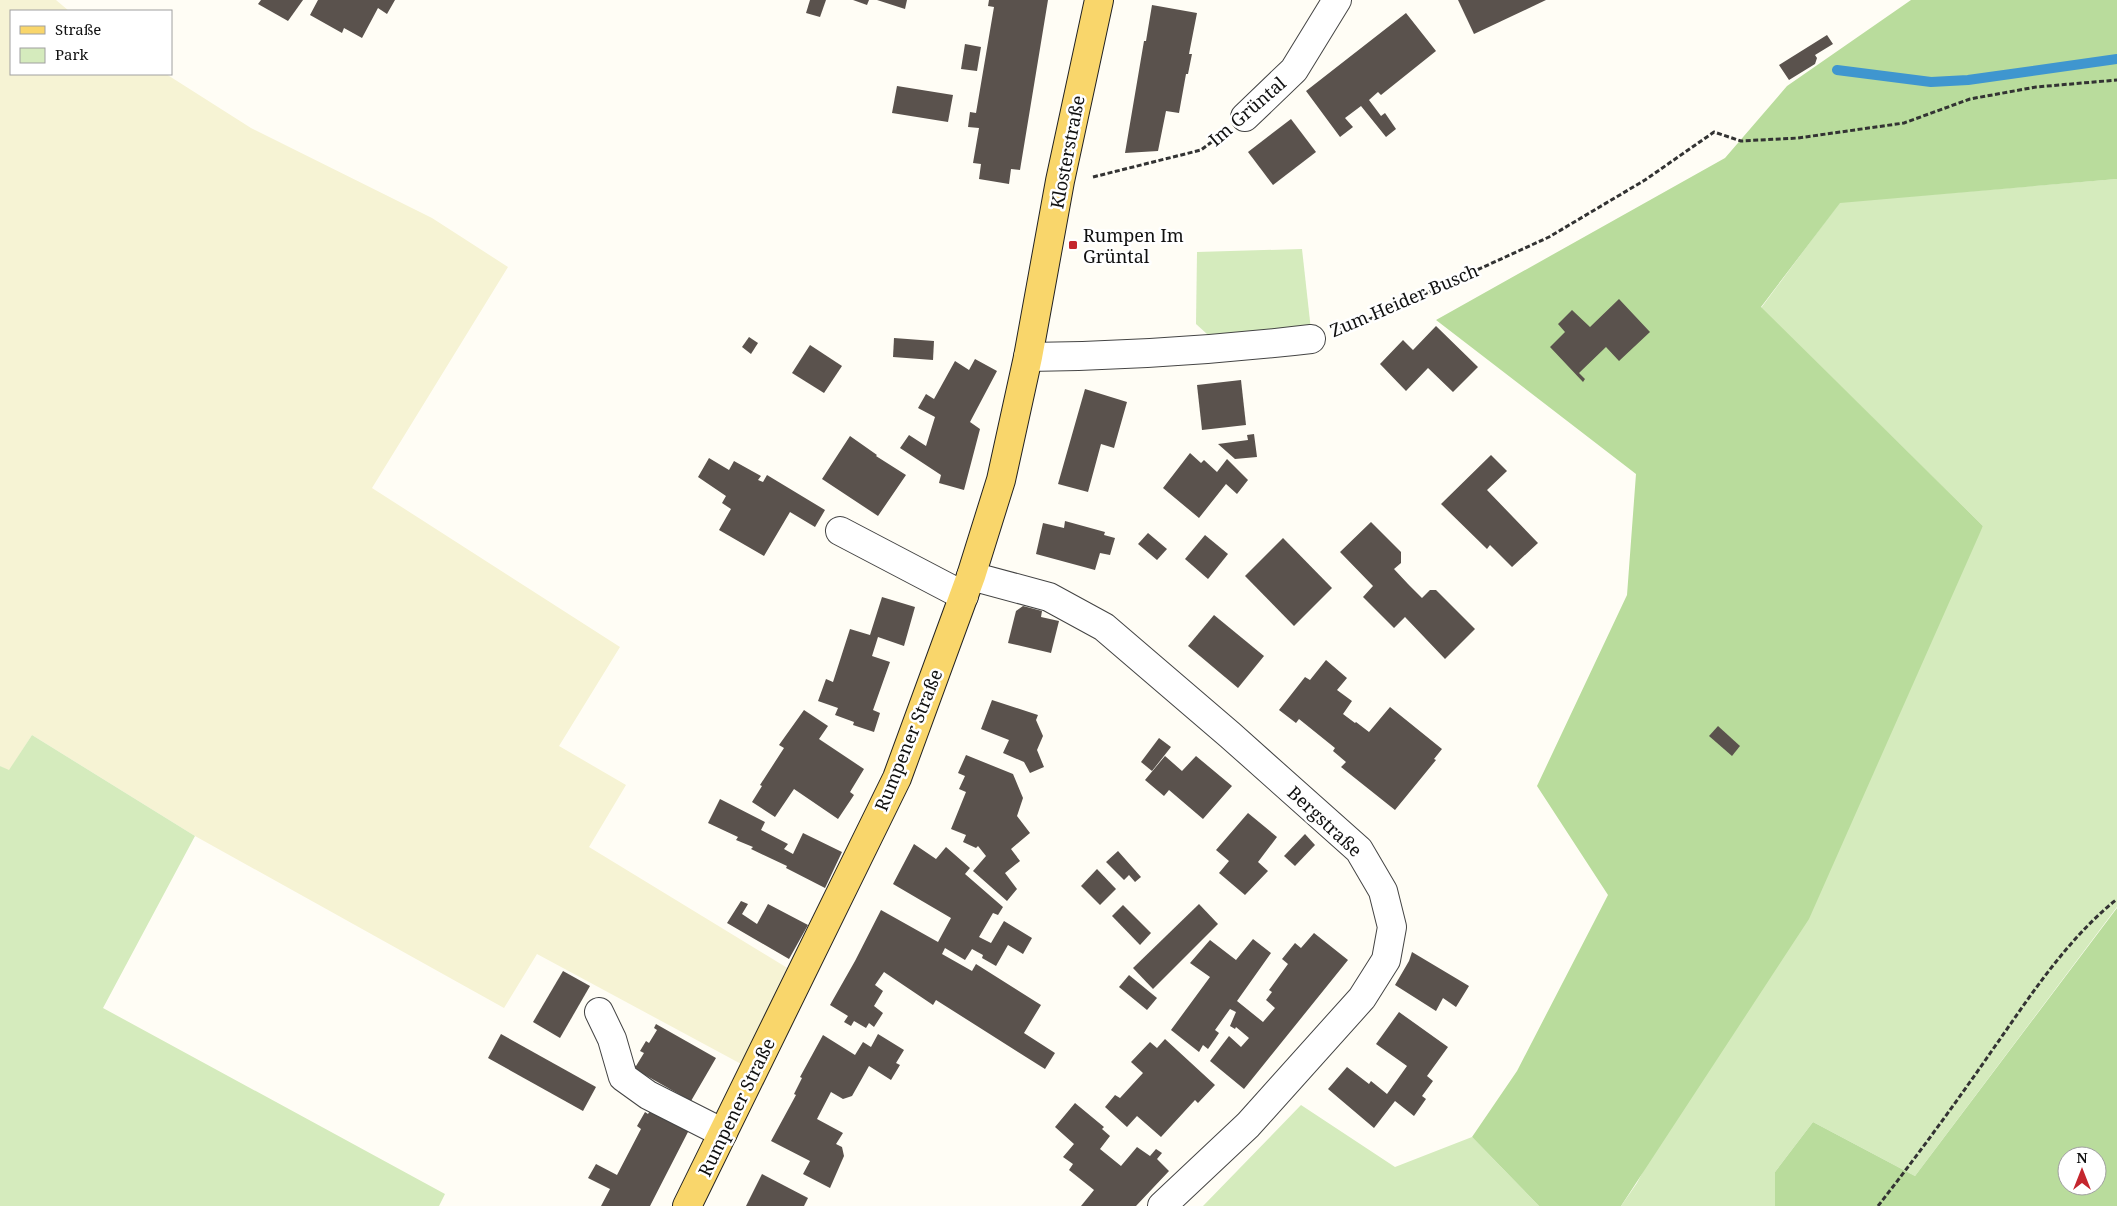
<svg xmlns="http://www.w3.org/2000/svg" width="2117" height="1206" viewBox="0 0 2117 1206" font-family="'Noto Serif',serif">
<rect width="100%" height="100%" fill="#fffdf5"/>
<path fill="#f6f3d4" d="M0,0H56L69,11H11V74H166L251,128L432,218L508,267L372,488L620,647L559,746L626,785L589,847L794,972L743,1065L537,954L504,1008L195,836L32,735L9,771L0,766Z"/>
<g fill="#d5ebbd">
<path d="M2117,179V907L1915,1176L1813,1122L1775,1172V1206H1621L1637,1183L1983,526L1761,308L1840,202Z"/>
<path d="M1302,249L1311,330L1221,341L1207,334L1196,324L1197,252Z"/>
<path d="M32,735L195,836L103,1008L445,1194L439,1206H0V766L9,770Z"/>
<path d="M1301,1105L1395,1167L1472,1137L1539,1206H1203Z"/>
</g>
<g fill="#b9dc9c" fill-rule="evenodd">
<path d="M1911,0H2117V179L1840,203L1761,307L1983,526L1809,919L1621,1206H1539L1472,1137L1517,1071L1608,895L1537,786L1627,595L1636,474L1436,320L1725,158L1787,86Z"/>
<path d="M2117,908V1206H1775V1172L1813,1122L1915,1176ZM2067,1156H2097V1186H2067Z"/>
</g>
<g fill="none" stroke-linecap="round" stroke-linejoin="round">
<path stroke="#3f96cf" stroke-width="10" d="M1837,70L1931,82L1968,80L2117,59"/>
</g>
<g fill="#5a524d">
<path d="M261,0H303L288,21L258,4Z"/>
<path d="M318,0H395L387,14L378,8L362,38L344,28L342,33L310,15Z"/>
<path d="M810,0H826L820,17L806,13Z"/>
<path d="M853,0H869L867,5Z"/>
<path d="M877,0H907L905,9Z"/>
<path d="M989,0H1048L1020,170L1011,169L1009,184L979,179L981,164L973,163L979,128L968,127L970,112L976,113L994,7L988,6Z"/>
<path d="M1458,0H1546L1474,34Z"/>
<path d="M1152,5L1197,13L1189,54H1192L1188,74H1186L1179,113L1166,111L1158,151L1125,153L1144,41H1146Z"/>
<path d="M1406,13L1436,51L1381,95L1378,92L1369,100L1381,116L1385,113L1396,129L1386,137L1361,106L1345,118L1353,127L1340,137L1306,91Z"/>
<path d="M1827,35L1833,44L1815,55L1817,58L1815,64L1789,80L1779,65Z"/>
<path d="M965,44L981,47L977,71L961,69Z"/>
<path d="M897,86L953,95L948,122L892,113Z"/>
<path d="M1291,119L1316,152L1273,185L1248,152Z"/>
<path d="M1619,299L1650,332L1619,361L1606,347L1579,373L1585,379L1583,382L1550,347L1565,332L1558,324L1572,310L1590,327Z"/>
<path d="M1436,326L1478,367L1453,392L1428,368L1406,391L1380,364L1403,340L1413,350Z"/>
<path d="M749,337L758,343L751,354L742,347Z"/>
<path d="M894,338L934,341L933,360L893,357Z"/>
<path d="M810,345L842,366L824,393L792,373Z"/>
<path d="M975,359L997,371L970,422L980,429L964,490L939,483L941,475L900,448L909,435L926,446L935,417L918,408L926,394L934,399L955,361L969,370Z"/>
<path d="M1241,380L1246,425L1202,430L1197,385Z"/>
<path d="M1085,389L1127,402L1114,448L1101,444L1088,492L1058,484Z"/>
<path d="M1254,434L1257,457L1235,459L1218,444L1248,440L1247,435Z"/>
<path d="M850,436L877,455L876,456L906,475L878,516L822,479Z"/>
<path d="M1190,453L1201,463L1204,460L1217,472L1227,459L1248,480L1237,494L1226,484L1199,518L1163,488Z"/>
<path d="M1491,455L1507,471L1487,490L1538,543L1512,567L1490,545L1487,549L1441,504Z"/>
<path d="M709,458L729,470L734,461L761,476L758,480L763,482L767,475L825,510L815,527L790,512L764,556L719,530L731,509L722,503L726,496L698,477Z"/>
<path d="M1065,521L1105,532L1104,535L1115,538L1110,555L1100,553L1095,570L1036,554L1043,523L1064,528Z"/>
<path d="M1371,522L1401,552V563L1394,569L1408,584L1422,598L1430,590H1436L1475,629L1445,659L1405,617L1394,628L1363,597L1373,586L1340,552Z"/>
<path d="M1148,533L1167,549L1157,560L1138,544Z"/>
<path d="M1205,535L1228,554L1208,579L1185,559Z"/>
<path d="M1283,538L1332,588L1294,626L1245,576Z"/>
<path d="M882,597L915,607L904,646L878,637L872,656L890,662L873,710L880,713L874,732L853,725L854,722L835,715L838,708L818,701L826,679L833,682L850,629L870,635Z"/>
<path d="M1023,606L1042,611L1041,617L1059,621L1051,653L1008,643L1016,611Z"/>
<path d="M1214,615L1264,656L1238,688L1188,646Z"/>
<path d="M1326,660L1347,678L1337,690L1352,701L1343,714L1355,723L1356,722L1369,732L1390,707L1442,749L1434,759L1436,760L1395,810L1341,767L1346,762L1333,751L1335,748L1299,719L1296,723L1279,710L1305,677L1310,680Z"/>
<path d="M992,700L1038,715L1036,720L1043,736L1037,750L1044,767L1030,773L1024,762L1003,753L1009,740L981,729Z"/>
<path d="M804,710L828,726L819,739L864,769L850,792L854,795L838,819L794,789L775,817L752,802L762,786L760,785L784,748L779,745Z"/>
<path d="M1718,726L1740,746L1732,756L1709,736Z"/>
<path d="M1159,738L1171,747L1152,771L1141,762Z"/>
<path d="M966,755L1013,774L1023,798L1017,816L1030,833L1011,849L1020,861L1005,873L1017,889L1007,901L973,871L986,856L978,846L976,848L963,842L966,835L951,829L966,792L959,789L965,776L958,773Z"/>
<path d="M1165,756L1182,771L1196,756L1232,786L1203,819L1169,790L1164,796L1145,780Z"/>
<path d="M720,799L765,822L761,830L788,844L784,849L793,854L803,833L842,852L825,888L786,868L787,866L751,849L753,847L736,840L738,837L708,823Z"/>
<path d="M1248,813L1277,837L1258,862L1268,871L1245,895L1219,873L1229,861L1216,850Z"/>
<path d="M1305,834L1315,845L1295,866L1284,856Z"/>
<path d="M914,844L936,859L946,847L970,868L965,874L1003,907L998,915L993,913L979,937L991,943L1004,921L1032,938L1023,954L1008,945L996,966L982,958L983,955L972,949L965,960L945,948L942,954L972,971L976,964L1041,1005L1024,1033L1055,1053L1045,1069L936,1000L933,1005L884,972L875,985L883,991L874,1006L883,1013L874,1027L869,1023L866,1028L854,1021L851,1026L844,1022L848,1016L830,1005L855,961L881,910L938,942L951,918L893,884Z"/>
<path d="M1118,851L1141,877L1135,882L1129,875L1124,880L1106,862Z"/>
<path d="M1097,869L1116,889L1100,905L1081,886Z"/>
<path d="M741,901L748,904L742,914L757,924L768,904L808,925L789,959L727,923Z"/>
<path d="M1199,904L1218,924L1153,989L1133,968Z"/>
<path d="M1123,905L1151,933L1140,945L1112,916Z"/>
<path d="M1314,933L1348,960L1244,1089L1210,1061L1229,1036L1241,1047L1249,1038L1236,1027L1235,1029L1230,1026L1236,1012L1230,1009L1215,1030L1219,1033L1215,1039L1208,1049L1203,1045L1199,1052L1171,1030L1210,977L1190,963L1210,940L1236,960L1253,939L1271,953L1237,1001L1263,1022L1275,1008L1266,1000L1272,992L1269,990L1288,964L1282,959L1295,943L1301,948Z"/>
<path d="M1412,952L1469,986L1456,1007L1443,998L1436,1011L1395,985L1409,961Z"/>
<path d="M563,971L590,986L560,1038L533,1022Z"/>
<path d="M1129,975L1157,998L1147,1010L1119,987Z"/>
<path d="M1399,1012L1448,1047L1427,1076L1433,1081L1422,1096L1426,1099L1414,1116L1395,1101L1374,1128L1328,1089L1347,1067L1369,1084L1371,1081L1387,1094L1407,1066L1376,1044Z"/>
<path d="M656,1024L716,1058L691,1101L631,1067L633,1064L636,1066L644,1053L640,1051L646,1041L649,1043L657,1030L654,1028Z"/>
<path d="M501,1034L596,1087L583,1111L488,1058Z"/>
<path d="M878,1034L904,1050L896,1063L900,1065L891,1080L869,1066L852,1096L843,1099L831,1092L817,1119L843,1133L836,1144L842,1147L844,1156L830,1188L803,1174L810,1161L771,1141L796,1095L794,1094L802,1078L800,1077L823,1035L855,1055L863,1042L871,1047Z"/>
<path d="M1165,1039L1215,1085L1198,1103L1195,1100L1161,1137L1137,1116L1127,1127L1105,1107L1115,1095L1120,1098L1143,1073L1131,1062L1150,1042L1157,1048Z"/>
<path d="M1075,1103L1104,1127L1102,1129L1110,1136L1100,1149L1121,1166L1137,1147L1150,1156L1156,1149L1162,1153L1157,1159L1169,1171L1136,1206H1081L1094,1190L1069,1170L1073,1164L1063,1157L1074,1144L1055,1127Z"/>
<path d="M651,1109L689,1130L650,1206H601L610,1189L588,1178L596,1164L617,1175L641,1129L637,1126L645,1112L648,1114Z"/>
<path d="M762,1174L808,1198L804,1206H746Z"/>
</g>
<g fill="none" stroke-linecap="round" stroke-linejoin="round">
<g stroke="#444" stroke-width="30">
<g id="minor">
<path d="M1245,117L1294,70L1337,0"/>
<path d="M1028,357C1123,356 1217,350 1311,339"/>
<path d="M840,531L964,596"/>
<path d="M971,576L1049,597L1104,627L1230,735L1359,850L1383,891L1392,927L1386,960L1362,998L1248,1125L1162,1206"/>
<path d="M599,1012L612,1039L623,1077L648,1095L723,1133"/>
</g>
</g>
<g stroke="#222" stroke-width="30">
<path id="major" d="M687,1206L897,778L971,576L1001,480L1028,357L1060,181L1099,0"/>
</g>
<g stroke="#333" stroke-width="3" stroke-dasharray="5 2.5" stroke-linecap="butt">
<path d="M1093,177L1201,150L1221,135"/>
<path d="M1340,329L1359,324L1549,237L1645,180L1714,132L1741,141L1798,138L1904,123L1970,99L2036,87L2117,80"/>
<path d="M1878,1206C1917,1156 1955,1104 1991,1052C2029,998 2065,941 2117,899"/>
</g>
<use href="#minor" stroke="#fff" stroke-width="28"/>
<use href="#major" stroke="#f9d66b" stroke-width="28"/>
</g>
<rect fill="#c4262e" stroke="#fff" stroke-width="2" x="1068" y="240" width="10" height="10" rx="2.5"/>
<g text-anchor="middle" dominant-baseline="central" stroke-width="5" stroke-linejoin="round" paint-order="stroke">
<g font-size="18" fill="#111" stroke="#fff">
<text transform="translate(1247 111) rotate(-41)">Im Grüntal</text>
<text transform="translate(1067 152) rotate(-79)">Klosterstraße</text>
<text transform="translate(1404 300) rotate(-23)">Zum Heider Busch</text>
<text transform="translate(908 740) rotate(-68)">Rumpener Straße</text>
<text transform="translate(1325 821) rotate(43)">Bergstraße</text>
<text transform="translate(736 1107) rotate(-64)">Rumpener Straße</text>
</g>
<g font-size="18" fill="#111" stroke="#fff" text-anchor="start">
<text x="1083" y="235">Rumpen Im<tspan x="1083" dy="21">Grüntal</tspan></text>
</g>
</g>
<rect x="10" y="10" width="162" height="65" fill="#ffffff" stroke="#a0a0a0"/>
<rect x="20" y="26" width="25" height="8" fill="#f9d66b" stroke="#a0a0a0"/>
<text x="55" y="35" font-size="15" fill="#111111">Straße</text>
<rect x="20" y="48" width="25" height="15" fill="#d5ebbd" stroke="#a0a0a0"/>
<text x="55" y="60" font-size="15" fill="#111111">Park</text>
<g transform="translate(2082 1171)"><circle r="24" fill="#ffffff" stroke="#a0a0a0"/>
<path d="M0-4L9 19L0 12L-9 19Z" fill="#c4262e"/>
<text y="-8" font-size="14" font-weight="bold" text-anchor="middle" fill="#111111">N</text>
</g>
</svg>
